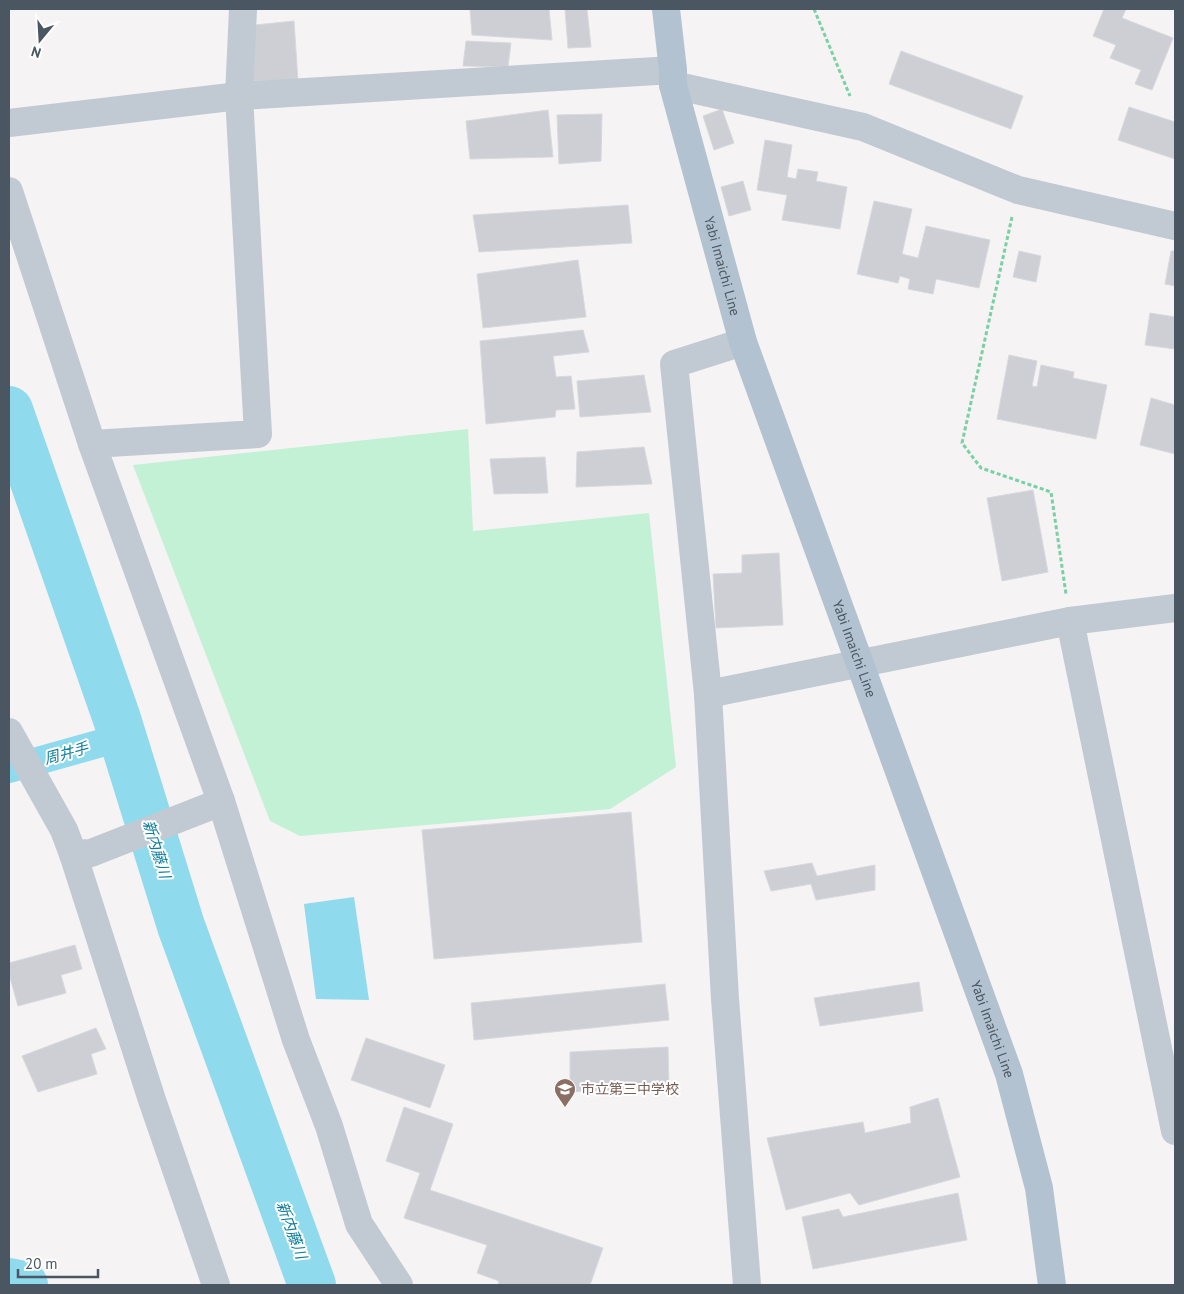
<svg xmlns="http://www.w3.org/2000/svg" width="1184" height="1294" viewBox="0 0 1184 1294" font-family="'PT Sans','Noto Sans JP',sans-serif">
<rect width="100%" height="100%" fill="#f5f3f3"/>
<path fill="#c3f1d5" d="M468,429L473,531L649,513L676,767L610,809L300,836L270,821L133,465Z"/>
<path fill="#90daee" d="M354,897L369,1000L316,999L304,904Z"/>
<g fill="none" stroke-linecap="round" stroke-linejoin="round">
<path stroke="#90daee" stroke-width="28" d="M9,769L123,737"/>
<g stroke="#90daee" stroke-width="48">
<path d="M9,410L117,719L181,926L312,1285"/>
<path d="M9,1282L24,1285"/>
</g>
</g>
<g fill="#cdcfd5" stroke="#d7d9de">
<path d="M470,9H549L552,40L472,35Z"/>
<path d="M565,9H587L591,47L568,48Z"/>
<path d="M1104,9H1126L1122,18L1173,38L1152,90L1135,84L1141,70L1110,58L1116,45L1093,36Z"/>
<path d="M294,21L298,81H253L255,25Z"/>
<path d="M466,41L511,43L508,67L463,66Z"/>
<path d="M901,51L1023,96L1011,129L889,84Z"/>
<path d="M1129,107L1175,122V159L1118,140Z"/>
<path d="M722,109L734,143L714,150L703,116Z"/>
<path d="M548,110L553,157L470,159L466,121Z"/>
<path d="M602,114L601,161L559,164L557,115Z"/>
<path d="M765,140L792,145L787,177L796,179L798,169L818,172L816,181L847,187L840,229L782,220L787,195L757,190Z"/>
<path d="M743,181L751,210L729,216L721,187Z"/>
<path d="M874,201L912,209L902,254L918,258L926,226L990,240L979,288L936,279L933,294L908,289L910,279L900,276L898,283L857,274Z"/>
<path d="M628,205L632,243L479,252L473,215Z"/>
<path d="M1019,251L1041,256L1036,282L1013,277Z"/>
<path d="M1171,251H1175V286L1165,284Z"/>
<path d="M578,260L586,317L483,328L477,274Z"/>
<path d="M1150,313L1175,317V349L1145,345Z"/>
<path d="M583,330L589,352L553,356L556,377L571,376L575,409L556,410L555,417L486,424L480,341Z"/>
<path d="M1009,355L1037,361L1032,386L1037,387L1041,365L1074,372L1073,378L1107,385L1096,439L997,419Z"/>
<path d="M644,375L651,412L580,417L577,381Z"/>
<path d="M1151,398L1175,405V454L1140,445Z"/>
<path d="M644,447L652,484L576,487L577,452Z"/>
<path d="M545,457L548,493L494,494L490,459Z"/>
<path d="M1033,490L1048,572L1002,581L987,498Z"/>
<path d="M779,553L783,625L716,628L713,574L742,573V555Z"/>
<path d="M631,812L642,942L434,959L422,830Z"/>
<path d="M812,863L817,876L875,865V890L816,900L811,884L771,891L764,871Z"/>
<path d="M75,945L82,969L61,975L66,993L18,1006L9,974V963Z"/>
<path d="M919,982L923,1011L820,1026L814,998Z"/>
<path d="M665,984L669,1020L474,1040L471,1003Z"/>
<path d="M96,1028L106,1049L91,1054L97,1074L38,1092L22,1056Z"/>
<path d="M366,1038L445,1065L430,1108L351,1080Z"/>
<path d="M668,1047L669,1087L570,1092V1052Z"/>
<path d="M938,1098L960,1177L859,1205L850,1193L786,1210L767,1138L863,1122L865,1133L911,1123L910,1107Z"/>
<path d="M404,1107L453,1124L430,1190L603,1248L590,1285H498L499,1281L477,1273L487,1245L404,1218L420,1173L386,1161Z"/>
<path d="M958,1193L967,1240L813,1269L802,1217L839,1209L843,1217Z"/>
</g>
<g fill="none" stroke-linecap="round" stroke-linejoin="round">
<g stroke="#7ad0a6" stroke-width="3" stroke-dasharray="4 2.5" stroke-linecap="butt">
<path d="M814,9L850,96"/>
<path d="M1012,217L962,443L981,468L1051,492L1066,594"/>
</g>
<g stroke="#c1cad2" stroke-width="28">
<path d="M673,85L863,127L1018,190L1175,226"/>
<path d="M9,123L239,96L243,9"/>
<path d="M9,191L92,444L221,801L296,1040L329,1126L359,1224L399,1285"/>
<path d="M743,342L674,364L708,694L725,999L747,1285"/>
<path d="M92,444L258,434L239,96L673,70"/>
<path d="M1070,621L1175,1131"/>
<path d="M708,694L1070,621L1175,608"/>
<path d="M9,732L64,830L73,854L152,1100L216,1285"/>
<path d="M73,854L91,853L211,806L221,801"/>
</g>
<path stroke="#b3c2d1" stroke-width="28" id="s1" d="M666,9L673,70V85L743,342L1009,1074L1039,1188L1052,1285"/>
</g>
<defs>
<g id="school-pin" transform="scale(1.125)"><path d="M0 17L-7.5 6A9.5 9.5 0 1 1 7.5 6Z" fill="#8d6e63" stroke="#fff"/><path d="M0-5L7-2L0 1L-7-2ZM-4 1L0 2.5L4 1V4Q0 6-4 4Z" fill="#fff"/></g>
</defs>
<g fill-rule="evenodd">
<use href="#school-pin" x="565" y="1089"/>
</g>
<g text-anchor="middle" dominant-baseline="central" stroke-width="4" stroke-linejoin="round" paint-order="stroke">
<g font-size="14" fill="#4a5661" stroke="#fff">
<text stroke="none"><textPath href="#s1" startOffset="264">Yabi Imaichi Line</textPath></text>
<text stroke="none"><textPath href="#s1" startOffset="669">Yabi Imaichi Line</textPath></text>
<text stroke="none"><textPath href="#s1" startOffset="1074">Yabi Imaichi Line</textPath></text>
</g>
<g font-size="14" fill="#785e54" stroke="#fff" text-anchor="start">
<text x="581" y="1089">市立第三中学校</text>
</g>
<g font-size="15" font-style="italic" fill="#0c7c9b" stroke="#fff">
<text transform="translate(66 753) rotate(-15)">周井手</text>
<text transform="translate(157 849) rotate(73)">新内藤川</text>
<text transform="translate(292 1230) rotate(70)">新内藤川</text>
</g>
</g>
<rect width="1184" height="1294" fill="none" stroke="#4a5661" stroke-width="20"/>
<g transform="translate(40 40) rotate(198)" stroke="#ffffff" stroke-width="4" paint-order="stroke">
<path d="M0-4L9 19L0 12L-9 19Z" fill="#4a5661"/>
<text y="-8" font-size="14" font-weight="bold" text-anchor="middle" fill="#4a5661">N</text>
</g>
<path d="M18 1269v8h80v-8" fill="none" stroke="#4a5661" stroke-width="2.5"/>
<text x="25" y="1269" font-size="15" fill="#4a5661" stroke="#ffffff" stroke-width="4" paint-order="stroke">20 m</text>
</svg>
